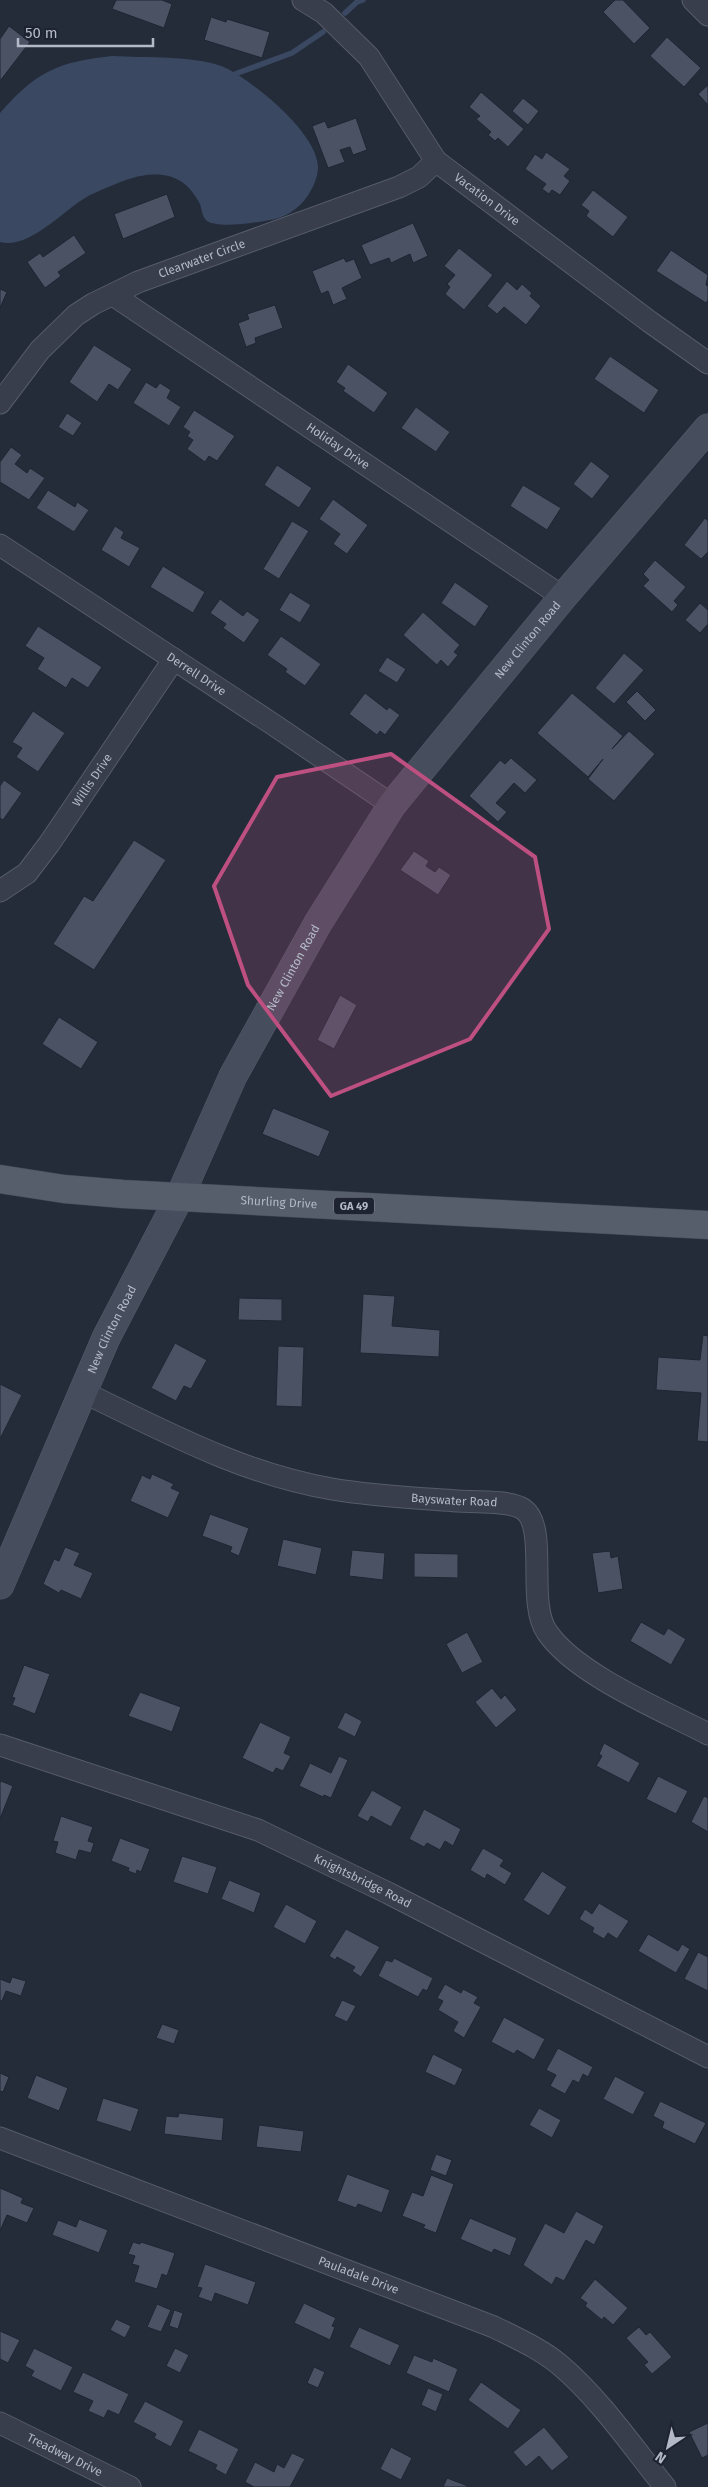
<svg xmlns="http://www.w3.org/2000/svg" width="708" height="2487" viewBox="0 0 708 2487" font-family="'Fira Sans',sans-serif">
<rect width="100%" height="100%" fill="#242c3a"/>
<path fill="#3a4862" d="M112,56C143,58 201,55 228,69C256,84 317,133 318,167C318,176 314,185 310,192C303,205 289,216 275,219C261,222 219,229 207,221C202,217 202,210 200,204C187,179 169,171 141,176C130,177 95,192 85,198C63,211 28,250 0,242V113C36,72 57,62 112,56Z"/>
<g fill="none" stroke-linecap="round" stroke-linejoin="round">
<g stroke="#3a4862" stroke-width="5.5">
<path d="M345,13L357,2L363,0"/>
<path d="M235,74L292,53L323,32"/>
</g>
</g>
<g fill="#4a5263" stroke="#1f2532">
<path d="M116,0H162L172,4L164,28L112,9Z"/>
<path d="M615,0H623L650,28L634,44L603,12Z"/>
<path d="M211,17L226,22L227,19L270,32L262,58L204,40Z"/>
<path d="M9,26L30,42L0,81V39Z"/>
<path d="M667,37L701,68L684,87L650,56Z"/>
<path d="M708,85V105L698,94Z"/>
<path d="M481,92L524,129L508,147L498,138L495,141L488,135L491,132L476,119L480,116L469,107Z"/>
<path d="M523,98L539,111L528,125L512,111Z"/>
<path d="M356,118L367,150L353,155L350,147L340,150L345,162L328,168L312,126L325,121L328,128Z"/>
<path d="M546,152L570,169L564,176L570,181L560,195L552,190L549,194L542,189L546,184L525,169L535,154L542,159Z"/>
<path d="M593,190L628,217L613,237L586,216L589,211L581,205Z"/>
<path d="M167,194L175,217L123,239L114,214Z"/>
<path d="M413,223L428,256L413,263L410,254L391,263L389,258L370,265L361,245Z"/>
<path d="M74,235L86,253L58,272L61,276L45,288L27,262L40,253L43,257Z"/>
<path d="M459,248L493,275L464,310L445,294L450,287L447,284L455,275L444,266Z"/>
<path d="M671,250L708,275L706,285L708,286V300L706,303L656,271Z"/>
<path d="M344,258L346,262L354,259L362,278L342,288L347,299L333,305L328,291L321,294L312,271Z"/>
<path d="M507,281L517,290L522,284L532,293L530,296L541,306L526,325L504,307L497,314L487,306Z"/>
<path d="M0,289L7,292L0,308Z"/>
<path d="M275,305L283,328L255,338L256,343L246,347L238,323L249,319L247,314Z"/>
<path d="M94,345L132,369L118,390L109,384L97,402L69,382Z"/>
<path d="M610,356L659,390L644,413L594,379Z"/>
<path d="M348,364L388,393L374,413L343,391L345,388L336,382Z"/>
<path d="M146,382L156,388L160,383L171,390L167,398L181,407L169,426L133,403Z"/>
<path d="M416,407L450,432L436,452L401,428Z"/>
<path d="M194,410L235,436L217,461L209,456L205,462L187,449L193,440L187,436L190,432L183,427Z"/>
<path d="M67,413L82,423L73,436L58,427Z"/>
<path d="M11,447L22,455L15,464L27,473L30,468L45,478L29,500L0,482V462Z"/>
<path d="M591,461L610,476L592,499L573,484Z"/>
<path d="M277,465L312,488L299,508L264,485Z"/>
<path d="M523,485L561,508L547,530L510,506Z"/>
<path d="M48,490L75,507L77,502L89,510L74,532L36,508Z"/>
<path d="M333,499L368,525L347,554L333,544L340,534L319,519Z"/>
<path d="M705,518L708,521V552L701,559L684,545Z"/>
<path d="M292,521L309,531L279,579L263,569Z"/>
<path d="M115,526L124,532L121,538L140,548L129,567L101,550Z"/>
<path d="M655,560L686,587L674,601L678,605L672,612L643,586L649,580L643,574Z"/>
<path d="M163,566L205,592L193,613L150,587Z"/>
<path d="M455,582L489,606L475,627L441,603Z"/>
<path d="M290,592L311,605L300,623L279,610Z"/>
<path d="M220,599L243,616L247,611L260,620L244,643L223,628L226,624L210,613Z"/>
<path d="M700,603L708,610V624L700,633L685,620Z"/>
<path d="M423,612L460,645L454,652L458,655L448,667L441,660L437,665L403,635Z"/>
<path d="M38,626L102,667L88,688L72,678L66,688L37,669L44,658L25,646Z"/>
<path d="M281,636L321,664L305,686L285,672L287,669L267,655Z"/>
<path d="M624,653L644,670L614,704L595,688Z"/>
<path d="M387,657L406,669L397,683L378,671Z"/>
<path d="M637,691L656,710L645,721L626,702Z"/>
<path d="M365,693L387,710L389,707L400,715L385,735L380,731L377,735L349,714Z"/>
<path d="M572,693L623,736L612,749L629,731L655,754L614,801L588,779L603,759L588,777L537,733Z"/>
<path d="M33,711L65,733L38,772L16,757L22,748L12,742Z"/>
<path d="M511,758L537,780L525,793L514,783L496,803L507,812L498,822L469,796L500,760L505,764Z"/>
<path d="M4,780L22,793L3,820L0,818V786Z"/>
<path d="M134,840L166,860L94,970L53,944L84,896L93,901Z"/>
<path d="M414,851L429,861L426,866L435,872L439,867L451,875L438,895L400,870Z"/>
<path d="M340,995L357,1005L334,1049L317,1040Z"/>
<path d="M59,1017L98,1042L81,1069L42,1044Z"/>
<path d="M273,1108L330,1131L319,1157L262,1134Z"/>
<path d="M363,1294L395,1296L392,1326L440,1330L439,1357L360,1353Z"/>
<path d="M239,1298L282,1299V1321L238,1320Z"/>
<path d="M703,1335L708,1336V1442L697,1441L701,1393L656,1390L658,1357L700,1360Z"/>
<path d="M175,1343L207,1360L191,1389L184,1386L176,1401L151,1388Z"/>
<path d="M278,1346L304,1347L302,1407L276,1406Z"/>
<path d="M0,1384L22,1395L0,1439Z"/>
<path d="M152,1474L174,1484L171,1488L180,1492L168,1518L130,1501L142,1475L150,1479Z"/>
<path d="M210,1514L249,1528L239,1556L230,1552L232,1547L202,1536Z"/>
<path d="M283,1539L322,1548L316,1575L277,1566Z"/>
<path d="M65,1547L80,1553L74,1565L93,1573L81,1599L61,1590L59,1593L43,1584L54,1559L59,1561Z"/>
<path d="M352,1550L385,1553L383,1580L349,1576Z"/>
<path d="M610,1551L611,1558L618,1556L623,1589L598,1593L592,1553Z"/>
<path d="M414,1553L458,1554V1578L414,1577Z"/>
<path d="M641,1622L664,1635L668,1628L686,1639L671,1665L630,1641Z"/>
<path d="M467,1632L483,1662L462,1673L446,1644Z"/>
<path d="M24,1665L50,1674L35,1714L12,1705L15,1698L12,1697Z"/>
<path d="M492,1688L501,1699L505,1695L517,1710L496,1728L475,1702Z"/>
<path d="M140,1692L181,1707L172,1732L128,1716Z"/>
<path d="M345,1712L362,1721L355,1737L337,1728Z"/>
<path d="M260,1722L291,1737L284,1753L291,1756L283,1771L276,1768L273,1773L242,1758Z"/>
<path d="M604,1743L640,1763L629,1783L596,1766L602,1756L599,1754Z"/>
<path d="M339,1756L348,1760L331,1798L324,1795L323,1797L299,1786L310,1763L331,1773Z"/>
<path d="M658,1776L688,1791L676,1814L646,1799Z"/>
<path d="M1,1781L13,1786L0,1819V1783Z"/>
<path d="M372,1790L402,1807L391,1827L371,1816L368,1822L357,1816Z"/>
<path d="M704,1796L708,1798V1832L691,1822Z"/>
<path d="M424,1809L461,1829L453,1846L445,1841L440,1850L427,1843L424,1847L409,1839Z"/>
<path d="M61,1816L93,1827L88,1841L94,1843L91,1853L79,1850L76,1860L55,1853L58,1842L53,1841Z"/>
<path d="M120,1838L150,1849L141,1872L137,1870L136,1874L128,1871L129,1868L111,1861Z"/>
<path d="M483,1848L504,1860L500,1866L512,1873L505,1885L487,1874L485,1879L470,1870Z"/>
<path d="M182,1856L217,1867L208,1894L173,1882Z"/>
<path d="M542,1871L567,1887L549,1916L523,1900Z"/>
<path d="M229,1880L261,1893L254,1913L221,1899Z"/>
<path d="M599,1903L629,1921L617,1939L608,1933L604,1939L592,1932L594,1928L579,1919L585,1909L592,1914Z"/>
<path d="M286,1904L317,1921L305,1944L273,1927Z"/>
<path d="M346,1929L380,1947L361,1977L352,1971L355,1967L337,1957L335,1960L329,1956Z"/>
<path d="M648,1934L678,1951L682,1944L690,1949L676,1973L638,1951Z"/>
<path d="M698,1952L708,1957V1991L684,1979Z"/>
<path d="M394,1958L433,1978L427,1991L423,1989L418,1997L378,1976L386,1960L392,1962Z"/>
<path d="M12,1977L26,1981L21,1996L6,1991L2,2001H0V1979L10,1983Z"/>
<path d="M445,1984L461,1993L463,1989L478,1997L474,2003L481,2007L464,2038L453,2031L458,2022L438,2010L443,2001L437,1998Z"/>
<path d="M342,2000L356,2006L347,2022L334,2016Z"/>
<path d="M504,2017L545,2039L534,2060L517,2050L514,2054L491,2042Z"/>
<path d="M162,2024L179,2030L174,2044L156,2038Z"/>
<path d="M558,2048L593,2067L588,2077L583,2074L579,2083L573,2080L565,2094L550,2086L556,2075L546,2070Z"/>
<path d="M433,2054L463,2069L455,2086L425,2072Z"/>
<path d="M0,2073L9,2077L3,2092L0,2091Z"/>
<path d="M36,2075L68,2088L59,2111L27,2098Z"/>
<path d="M615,2076L645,2092L633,2115L603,2099Z"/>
<path d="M103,2098L139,2109L131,2132L96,2121Z"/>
<path d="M660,2101L706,2123L695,2144L662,2128L664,2122L653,2116Z"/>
<path d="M539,2108L561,2120L552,2138L529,2125Z"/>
<path d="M179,2113L224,2118L222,2141L164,2134L166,2116L178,2117Z"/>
<path d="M259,2125L304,2131L301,2152L256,2147Z"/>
<path d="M436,2154L452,2160L446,2176L430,2170Z"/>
<path d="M347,2174L390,2190L382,2213L358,2204L356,2208L337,2201Z"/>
<path d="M431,2175L454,2184L436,2233L423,2228L425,2225L402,2216L412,2192L423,2196Z"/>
<path d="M0,2188L23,2198L21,2203L34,2208L27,2223L7,2215L0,2231Z"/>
<path d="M576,2211L604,2226L594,2245L586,2240L564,2281L556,2277L552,2285L523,2265L545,2223L564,2233Z"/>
<path d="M470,2218L517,2238L510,2256L494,2249L492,2253L460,2239Z"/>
<path d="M79,2219L108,2230L99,2253L52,2235L58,2220L76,2227Z"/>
<path d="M133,2242L140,2244L141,2242L175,2253L167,2276L162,2274L157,2289L134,2282L139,2266L132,2264L135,2256L128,2254Z"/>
<path d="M205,2264L256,2282L248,2305L215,2293L212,2302L198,2297L202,2288L197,2287Z"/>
<path d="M595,2279L628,2308L613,2325L604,2317L602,2320L585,2306L587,2303L580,2298Z"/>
<path d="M304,2303L336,2318L332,2326L335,2327L330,2340L294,2323Z"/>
<path d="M157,2304L171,2310L161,2332L147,2327Z"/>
<path d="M174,2310L183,2313L178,2329L169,2326Z"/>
<path d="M116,2319L131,2326L125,2338L110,2330Z"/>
<path d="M359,2327L400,2345L390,2366L349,2347Z"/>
<path d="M639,2327L646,2335L650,2332L672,2357L652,2374L644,2365L648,2362L626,2338Z"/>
<path d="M0,2331L20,2340L8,2363L0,2359Z"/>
<path d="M34,2348L73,2367L61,2391L31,2376L34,2371L25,2366Z"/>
<path d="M175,2348L189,2355L180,2373L166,2366Z"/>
<path d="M414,2355L432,2362L433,2358L458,2369L449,2392L406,2373Z"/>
<path d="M314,2367L325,2372L318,2388L307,2383Z"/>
<path d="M83,2372L129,2394L119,2415L108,2410L104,2418L88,2411L93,2401L73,2392Z"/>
<path d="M481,2382L521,2410L508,2429L468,2400Z"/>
<path d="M428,2388L443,2394L436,2412L421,2405Z"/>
<path d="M145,2401L184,2421L171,2447L154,2438L156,2434L133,2422Z"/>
<path d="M708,2423V2455L702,2458L689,2432Z"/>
<path d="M544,2427L569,2457L552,2471L539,2456L526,2467L513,2452Z"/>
<path d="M199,2429L239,2449L226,2475L215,2469L217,2465L188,2451Z"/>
<path d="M391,2447L412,2458L401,2480L380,2469Z"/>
<path d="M292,2453L305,2459L290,2487H254L245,2482L255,2462L274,2472L277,2464L284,2468Z"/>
<path d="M447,2478L468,2486L467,2487H443Z"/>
</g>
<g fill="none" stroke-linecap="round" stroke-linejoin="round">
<g stroke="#565c69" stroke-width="23">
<g id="street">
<path id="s1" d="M303,0L324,13L369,57L436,161L650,322L708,363"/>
<path d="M693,0L708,15"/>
<path id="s2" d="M113,295L563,597"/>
<path id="s3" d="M0,403L40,350L76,315L93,304L138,282L399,187L419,177L436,161"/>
<path id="s4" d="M0,545L274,725L392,805"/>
<path id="s5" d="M0,891L27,873L49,844L174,659"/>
<path id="s6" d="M83,1392C164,1431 243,1474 332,1489C373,1496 415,1498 457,1501C474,1502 509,1500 523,1509C549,1526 526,1602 547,1632C575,1674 662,1710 708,1734"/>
<path id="s7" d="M0,1745L258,1830L388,1893L708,2057"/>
<path id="s8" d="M0,2138L494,2327C516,2338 541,2349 560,2365C600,2399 632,2446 665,2487"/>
<path id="s9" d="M0,2423L130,2487"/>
</g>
</g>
<g stroke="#565c69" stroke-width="29">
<g id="secondary">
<path id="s10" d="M0,1585L106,1338L179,1198L233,1076L318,923L392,805L563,597L708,428"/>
</g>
</g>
<g stroke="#414754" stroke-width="29">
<g id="primary">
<path id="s11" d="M0,1179L64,1189L123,1194L708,1225"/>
</g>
</g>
<use href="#street" stroke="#383e4b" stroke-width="21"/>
<use href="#secondary" stroke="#464d5d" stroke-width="28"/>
<use href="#primary" stroke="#565d6b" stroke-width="28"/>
</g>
<path fill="#bd5080" fill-opacity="0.2" stroke="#bd5080" stroke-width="4" stroke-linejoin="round" d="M391,754L535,857L549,929L470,1039L331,1096L248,985L214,886L277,777Z"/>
<g text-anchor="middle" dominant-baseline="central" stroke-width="4" stroke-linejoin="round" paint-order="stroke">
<rect fill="#1d2330" stroke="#868c99" stroke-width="1" x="334" y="1197.5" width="40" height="17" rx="4"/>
<g font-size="11" font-weight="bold" fill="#b3b9c6">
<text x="354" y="1206">GA 49</text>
</g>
<g font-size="12" fill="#b3b9c6" stroke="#1d2330">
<text stroke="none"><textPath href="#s1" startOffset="275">Vacation Drive</textPath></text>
<text stroke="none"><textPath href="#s3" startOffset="255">Clearwater Circle</textPath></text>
<text stroke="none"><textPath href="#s2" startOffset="271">Holiday Drive</textPath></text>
<text stroke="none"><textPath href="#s10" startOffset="1088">New Clinton Road</textPath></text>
<text stroke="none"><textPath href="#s4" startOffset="235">Derrell Drive</textPath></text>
<text stroke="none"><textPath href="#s5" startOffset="146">Willis Drive</textPath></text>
<text stroke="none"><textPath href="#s10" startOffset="684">New Clinton Road</textPath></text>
<text stroke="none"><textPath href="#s11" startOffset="280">Shurling Drive</textPath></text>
<text stroke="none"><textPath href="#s10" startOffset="279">New Clinton Road</textPath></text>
<text stroke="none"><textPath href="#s6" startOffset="391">Bayswater Road</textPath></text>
<text stroke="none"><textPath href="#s7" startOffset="388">Knightsbridge Road</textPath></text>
<text stroke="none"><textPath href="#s8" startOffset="384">Pauladale Drive</textPath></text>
<text stroke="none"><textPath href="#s9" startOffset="72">Treadway Drive</textPath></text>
</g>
</g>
<g transform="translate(668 2447) rotate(215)" stroke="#1d2330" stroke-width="4" paint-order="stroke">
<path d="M0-4L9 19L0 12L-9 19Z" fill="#b3b9c6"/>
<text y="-8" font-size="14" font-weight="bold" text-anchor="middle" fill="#b3b9c6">N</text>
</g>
<path d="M18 38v8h135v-8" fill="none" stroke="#b3b9c6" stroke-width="2.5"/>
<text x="25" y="38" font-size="15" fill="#b3b9c6" stroke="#1d2330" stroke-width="4" paint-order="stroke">50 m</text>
</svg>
